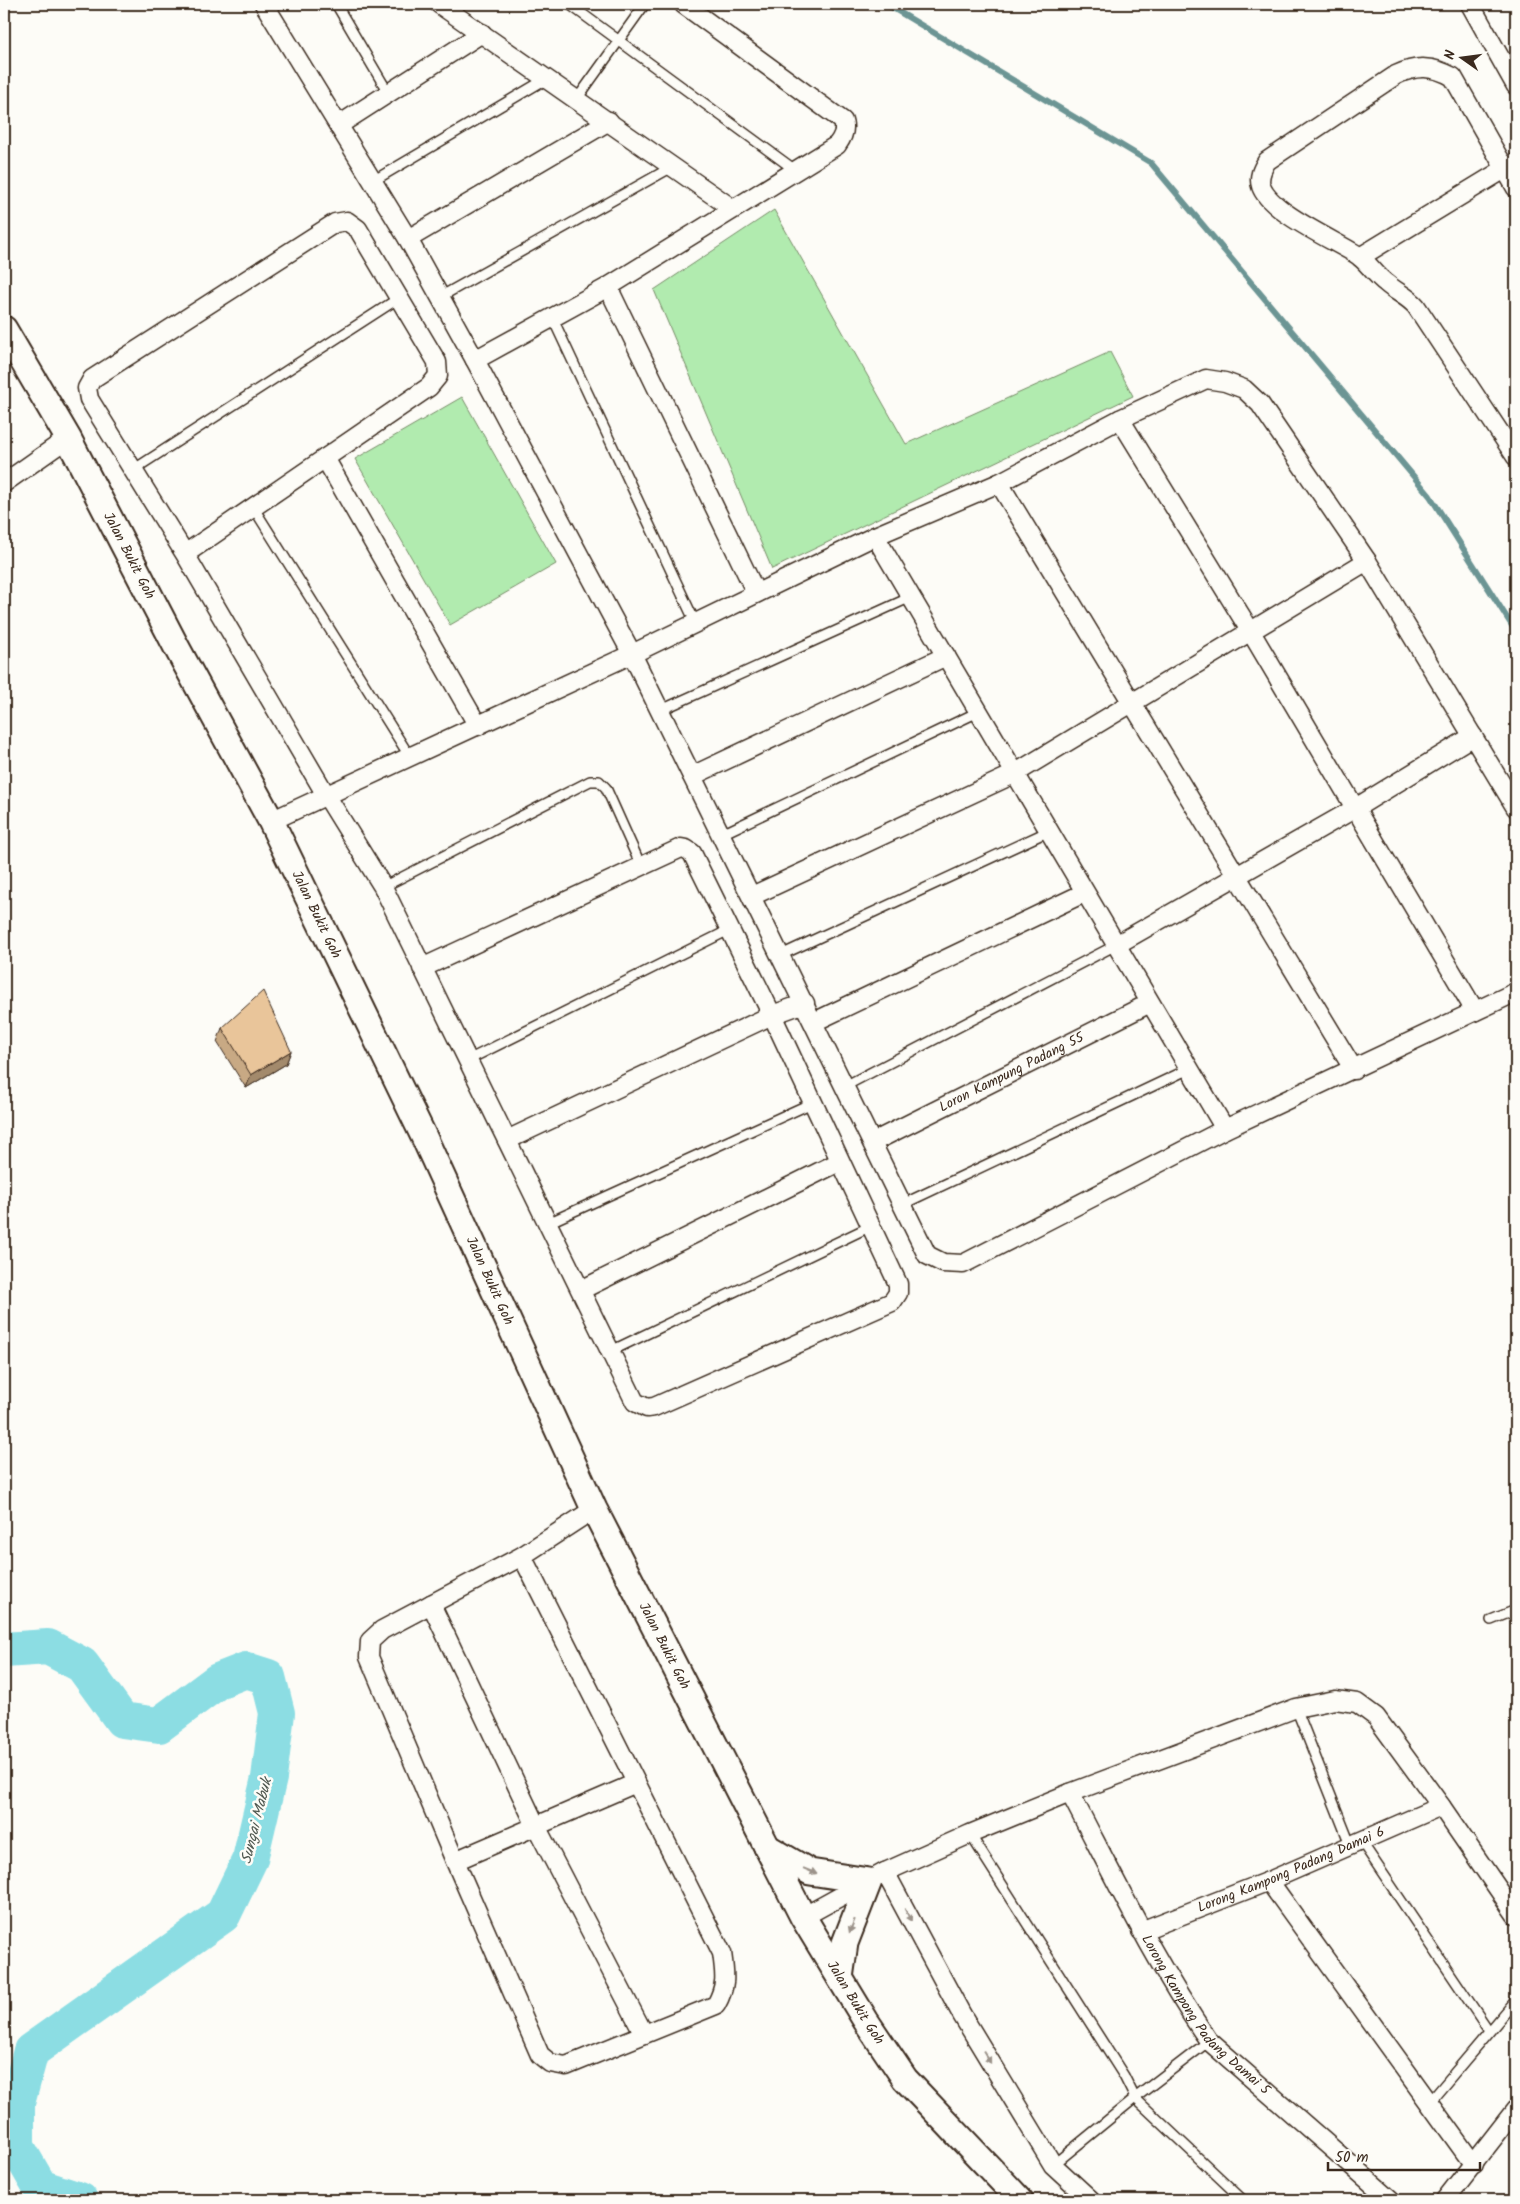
<svg xmlns="http://www.w3.org/2000/svg" width="1520" height="2204" viewBox="0 0 1520 2204" font-family="Kalam,sans-serif">
<rect width="100%" height="100%" fill="#fdfcf7"/>
<filter id="ink" filterUnits="userSpaceOnUse"><feTurbulence type="fractalNoise" baseFrequency=".02" numOctaves="2"/><feDisplacementMap in="SourceGraphic" scale="10" xChannelSelector="R" yChannelSelector="G"/><feConvolveMatrix kernelMatrix="1 2 1 2 8 2 1 2 1" color-interpolation-filters="sRGB"/></filter>
<g filter="url(#ink)">
<g fill="#b1ebaf" stroke="#768a66">
<path d="M774,210L906,444L1110,352L1133,396L772,569L654,290Z"/>
<path d="M462,397L556,564L450,625L355,459Z"/>
</g>
<g fill="none" stroke-linecap="round" stroke-linejoin="round">
<path stroke="#6c9594" stroke-width="6" d="M886,4L1151,163L1430,496L1516,632"/>
<path stroke="#8cdde3" stroke-width="36" d="M4,1650L48,1647L82,1665L122,1720L159,1725L218,1681L246,1670L268,1677L277,1713L269,1778L250,1859L223,1915L31,2051L17,2103V2147L40,2187L80,2200"/>
<g stroke="#3b2a1e" stroke-width="12">
<g id="service">
<path d="M336,4L389,94"/>
<path d="M569,4L795,170"/>
<path d="M577,99L645,4"/>
<path d="M373,181L546,79"/>
<path d="M440,297L672,167"/>
<path d="M552,317L695,622"/>
<path d="M133,470L399,298"/>
<path d="M253,507L410,757"/>
<path d="M659,711L911,597"/>
<path d="M720,835L978,712"/>
<path d="M383,887L590,781H599L606,788L641,866"/>
<path d="M781,955L1049,831"/>
<path d="M468,1060L729,930"/>
<path d="M845,1086L1116,945"/>
<path d="M901,1205L1189,1069"/>
<path d="M548,1223L812,1103"/>
<path d="M611,1351L871,1226"/>
<path d="M1491,1620L1516,1610"/>
<path d="M1296,1708L1350,1844"/>
<path d="M970,1834L1124,2076L1135,2098L1243,2200"/>
<path d="M1361,1841L1489,2031"/>
<path d="M1429,2103L1516,2000"/>
<path d="M1053,2165L1135,2098L1209,2041"/>
</g>
</g>
<g stroke="#3b2a1e" stroke-width="21">
<g id="minor">
<path d="M264,4L408,239L475,360L632,654L927,1255L943,1263L963,1264L1225,1129L1516,992"/>
<path d="M439,4L733,209"/>
<path d="M1470,4L1516,86"/>
<path d="M339,125L482,33"/>
<path d="M1516,188L1453,77C1433,66 1417,65 1396,75L1267,161C1262,169 1258,177 1261,186C1269,212 1336,241 1359,256C1369,264 1376,276 1386,283C1396,292 1407,296 1416,306L1516,457"/>
<path d="M408,239L609,121"/>
<path d="M1360,257L1516,162"/>
<path d="M608,287L756,593"/>
<path d="M475,360L608,287L837,145C843,137 846,130 843,121L683,4"/>
<path d="M1120,419L1251,632L1475,1011"/>
<path d="M325,458L478,726"/>
<path d="M4,483L68,438"/>
<path d="M999,483L1354,1070"/>
<path d="M875,536L1225,1129"/>
<path d="M185,554L429,387L438,376L437,362L358,229L347,221L335,223L92,379L87,388L89,399L185,554L326,795L383,887L635,1402L647,1408L654,1407L892,1302L898,1293V1284L772,1015L692,853L686,849L681,848L422,968"/>
<path d="M692,776L946,656"/>
<path d="M271,821L632,654L875,536L999,483L1120,419L1206,379L1225,382L1244,389L1260,404L1367,561L1516,808"/>
<path d="M752,896L1014,774L1367,561"/>
<path d="M1116,945L1354,809L1473,736"/>
<path d="M814,1022L1084,893"/>
<path d="M507,1140L772,1015L805,1003"/>
<path id="s1" d="M873,1142L1150,1003"/>
<path d="M581,1290L839,1162"/>
<path d="M522,1556L722,1953C725,1975 727,1985 716,2005L566,2066L550,2063L540,2055L455,1861L369,1657L370,1641L382,1630L522,1556L594,1509"/>
<path d="M431,1604L536,1826L644,2034"/>
<path id="s2" d="M1070,1793C1114,1877 1155,1963 1209,2041L1391,2200"/>
<path d="M455,1861L636,1783"/>
<path d="M885,1872L962,2015L1053,2165L1091,2200"/>
<path d="M1269,1881L1474,2165"/>
<path d="M803,1917L885,1872L970,1834L1070,1793L1296,1708L1335,1700L1357,1703L1376,1717L1441,1806L1516,1915"/>
<path id="s3" d="M1141,1931L1269,1881L1441,1806"/>
<path d="M1445,2200L1516,2109"/>
</g>
</g>
<g stroke="#3b2a1e" stroke-width="29">
<g id="secondary">
<path id="s4" d="M4,329L68,438L177,648L271,821L424,1137L594,1509L803,1917L866,2021L905,2079L1020,2200"/>
<path d="M767,1847L810,1872L869,1881L845,1943L840,1978"/>
</g>
</g>
<use href="#service" stroke="#fdfcf7" stroke-width="9"/>
<use href="#minor" stroke="#fdfcf7" stroke-width="18"/>
<use href="#secondary" stroke="#fdfcf7" stroke-width="25"/>
</g>
<path fill="#c8a984" stroke="#3b2a1e" d="M222,1028L291,1051L286,1064L246,1088L217,1042Z"/>
<path fill="#a38a6c" stroke="#3b2a1e" d="M291,1051L286,1064L246,1088L251,1075Z"/>
<path fill="#e9c59a" stroke="#3b2a1e" d="M263,991L291,1051L251,1075L222,1028Z"/>
<defs><path id="oneway-solid" d="M-6-.8H1V-3.2L6.5 0L1 3.2V.8H-6Z" transform="scale(1.25)"/></defs>
<g fill="#9c938a">
<use href="#oneway-solid" transform="translate(810 1871) rotate(22)"/>
<use href="#oneway-solid" transform="translate(908 1915) rotate(62)"/>
<use href="#oneway-solid" transform="translate(852 1926) rotate(112)"/>
<use href="#oneway-solid" transform="translate(987 2057) rotate(59)"/>
</g>
</g>
<g text-anchor="middle" dominant-baseline="central" stroke-width="5" stroke-linejoin="round" paint-order="stroke">
<g font-size="14" fill="#3b2a1e" stroke="#fdfcf7">
<text stroke="none"><textPath href="#s4" startOffset="259">Jalan Bukit Goh</textPath></text>
<text stroke="none"><textPath href="#s4" startOffset="664">Jalan Bukit Goh</textPath></text>
<text stroke="none"><textPath href="#s1" startOffset="155">Loron Kampung Padang 55</textPath></text>
<text stroke="none"><textPath href="#s4" startOffset="1069">Jalan Bukit Goh</textPath></text>
<text stroke="none"><textPath href="#s4" startOffset="1474">Jalan Bukit Goh</textPath></text>
<text stroke="none"><textPath href="#s3" startOffset="162">Lorong Kampong Padang Damai 6</textPath></text>
<text stroke="none"><textPath href="#s4" startOffset="1879">Jalan Bukit Goh</textPath></text>
<text stroke="none"><textPath href="#s2" startOffset="262">Lorong Kampong Padang Damai 5</textPath></text>
</g>
<g font-size="15" font-style="italic" fill="#4f574f" stroke="#fdfcf7">
<text transform="translate(257 1821) rotate(-76)">Sungai Mabuk</text>
</g>
</g>
<rect width="1520" height="2204" fill="none" stroke="#fdfcf7" stroke-width="20"/>
<rect x="10" y="10" width="1500" height="2184" fill="none" stroke="#3b2a1e" stroke-width="2" filter="url(#ink)"/>
<g transform="translate(1462 58) rotate(284)" stroke="#fdfcf7" stroke-width="4" paint-order="stroke">
<path d="M0-4L9 19L0 12L-9 19Z" fill="#3b2a1e"/>
<text y="-8" font-size="14" font-weight="bold" text-anchor="middle" fill="#3b2a1e">N</text>
</g>
<path d="M1328 2162v8h152v-8" fill="none" stroke="#3b2a1e" stroke-width="2.5"/>
<text x="1335" y="2162" font-size="15" fill="#3b2a1e" stroke="#fdfcf7" stroke-width="4" paint-order="stroke">50 m</text>
</svg>
